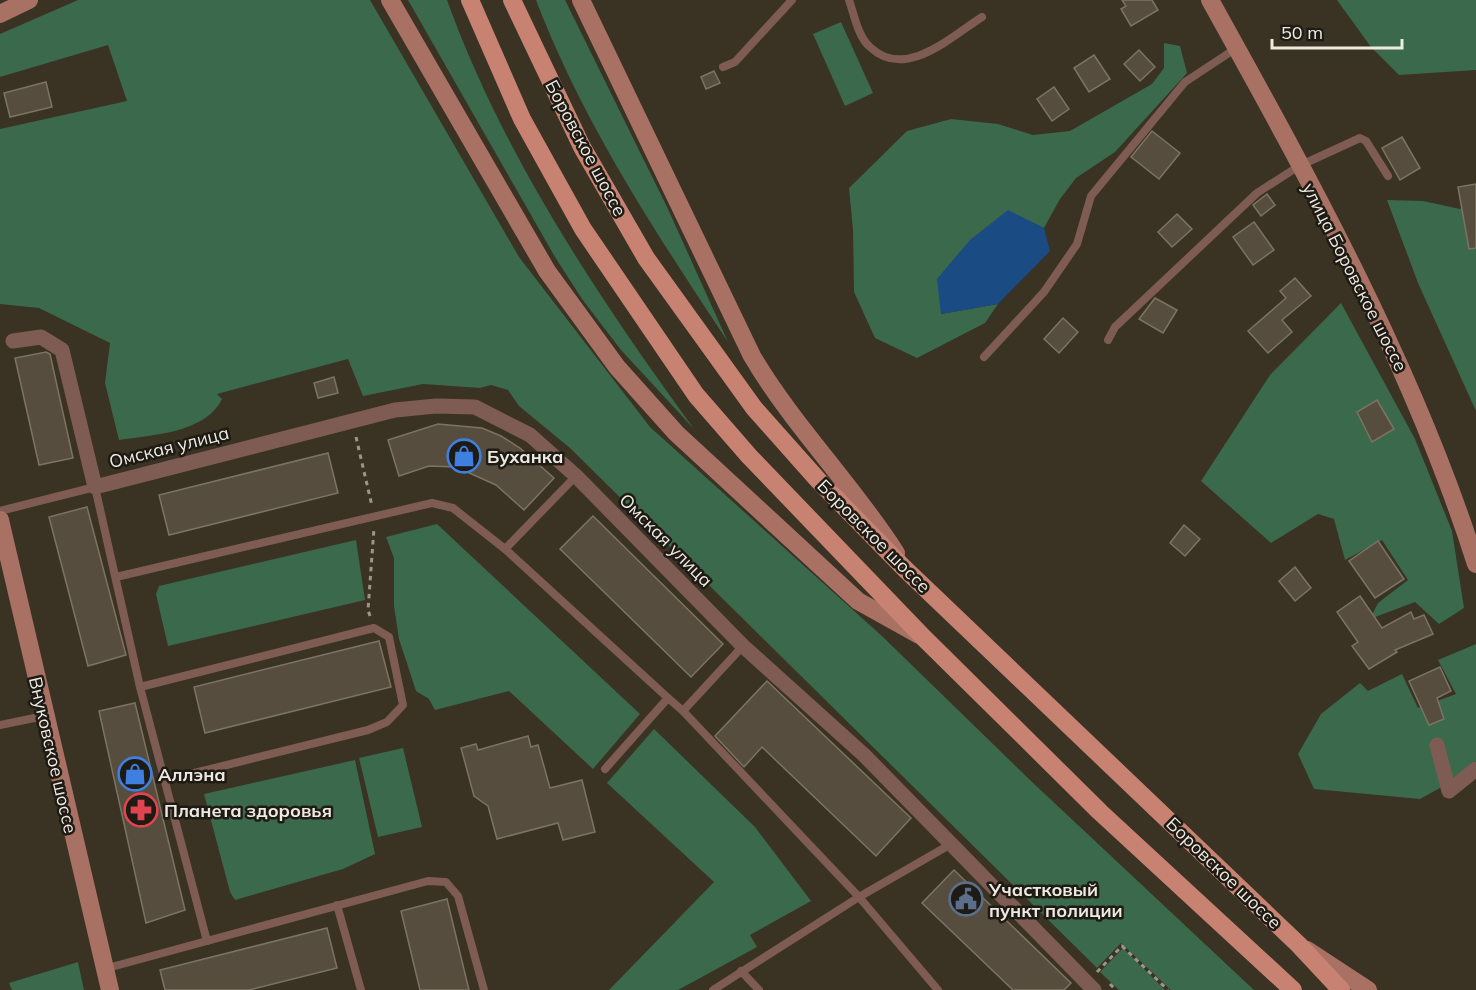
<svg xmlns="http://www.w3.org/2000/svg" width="1476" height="990" viewBox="0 0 1476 990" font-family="Mulish,sans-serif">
<rect width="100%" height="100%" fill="#3a3223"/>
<g fill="#3a694c">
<path d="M78,0H370L519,257L650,427L883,637L1031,781L1254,990H1171L1121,943L1097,968L570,448L519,406L508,390L491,385L480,388L423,384L363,396L348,359L217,394L222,399C206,433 152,435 119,440L105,383L110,343L39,308L0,304V129L127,101L108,45L0,77V34Z"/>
<path d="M408,0H447C503,155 598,297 694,429L621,350L582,299L555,257Z"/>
<path d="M536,0H565L668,209L728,342C656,233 583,123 536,0Z"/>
<path d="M1337,0H1476V70L1399,75L1371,47Z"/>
<path d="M841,22L873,93L845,106L813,34Z"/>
<path d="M1164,43L1180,46L1187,73L1115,152L1076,178L1060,199L1044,228L1008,211L941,314L998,304L985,323L917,358L875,338L854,292L853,230L849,188L907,131L951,119L998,124L1033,135L1070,131L1152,84L1164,68Z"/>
<path d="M1476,195V411L1418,283L1387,200L1423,201L1460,209Z"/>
<path d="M1341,303L1415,439L1452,531L1464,608L1439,624L1415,602L1370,619L1378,603L1408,580L1382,540L1345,560L1334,519L1318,514L1271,543L1201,481L1270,375Z"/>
<path d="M437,524L640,714L593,769L509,691L435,710L429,699L416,691L399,639L394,606V558L386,537Z"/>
<path d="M356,540L365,600L168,646L156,594L159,586Z"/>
<path d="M1476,644V761L1449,783L1420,799L1314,789L1298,754L1321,714L1360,683L1368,691L1402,674L1418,708L1456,694L1438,660Z"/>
<path d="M654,729L755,827L811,901L750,935L757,947L678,990H609L714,882L607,783Z"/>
<path d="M403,748L422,827L378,837L359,758Z"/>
<path d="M355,760L375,854L343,869L235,900L230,892L204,794Z"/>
<path d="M1123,948L1165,990H1119L1100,972Z"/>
<path d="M78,962L84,990H12L9,983Z"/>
</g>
<path fill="#1b4b83" d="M1008,210L1044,228L1050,251L998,304L941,314L937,279L970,240Z"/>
<g fill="#564d3e" stroke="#7c7363" stroke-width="1.5">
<path d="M1122,0H1152L1158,10L1131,26L1121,9L1126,6Z"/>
<path d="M1139,50L1155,67L1140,81L1124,64Z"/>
<path d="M1094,55L1110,79L1089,92L1074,68Z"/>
<path d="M714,71L720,83L706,89L701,77Z"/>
<path d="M46,82L52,107L10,117L4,93Z"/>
<path d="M1054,87L1069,109L1052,121L1037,99Z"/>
<path d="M1152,131L1180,153L1159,179L1131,157Z"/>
<path d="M1402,137L1420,168L1400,180L1382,148Z"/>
<path d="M1476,184V248L1469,249L1458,187Z"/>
<path d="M1267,194L1275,205L1261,216L1253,205Z"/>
<path d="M1177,214L1192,229L1172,247L1158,232Z"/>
<path d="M1254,222L1274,250L1253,265L1233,237Z"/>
<path d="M1295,278L1311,296L1282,320L1292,332L1268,353L1248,331L1286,298L1280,291Z"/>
<path d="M1155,298L1177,310L1163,333L1139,319Z"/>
<path d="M1063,318L1078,332L1059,353L1044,339Z"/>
<path d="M46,352L50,354L73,458L39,465L15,358Z"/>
<path d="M334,377L338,393L318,398L314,383Z"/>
<path d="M1377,400L1394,429L1372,442L1357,412Z"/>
<path d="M438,424L482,428L501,436L520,448L554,478L524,510L496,485L456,467L429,466L399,476L388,440Z"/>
<path d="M328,453L338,493L169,535L159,495Z"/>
<path d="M87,507L126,655L88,666L49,517Z"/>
<path d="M593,516L723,644L691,677L560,549Z"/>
<path d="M1184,525L1200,539L1185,556L1170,543Z"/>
<path d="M1378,541L1404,579L1375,598L1349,561Z"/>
<path d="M1295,567L1311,588L1295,601L1279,581Z"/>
<path d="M1360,596L1382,628L1411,612L1414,619L1424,615L1433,634L1395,650L1397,652L1369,669L1352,646L1358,642L1337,612Z"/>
<path d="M379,641L391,687L205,733L194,687Z"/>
<path d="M1440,667L1451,691L1437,698L1444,719L1429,725L1409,681Z"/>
<path d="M767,681L911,818L876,856L762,747L744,767L715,736Z"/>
<path d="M135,703L185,910L146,923L99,711Z"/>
<path d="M528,736L531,747L538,745L550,788L582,780L595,832L563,840L558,823L497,839L488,806L474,796L461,748L476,744L478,750Z"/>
<path d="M954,870L1071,983L1064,990H1013L922,903Z"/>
<path d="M447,899L469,990H420L401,911Z"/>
<path d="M327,928L337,968L249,990H165L160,970Z"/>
</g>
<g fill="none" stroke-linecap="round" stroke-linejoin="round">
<g stroke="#9c958a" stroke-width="3" stroke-dasharray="4.5 4.5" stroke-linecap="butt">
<path d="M356,437L372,506"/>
<path d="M370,616L368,610L374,528"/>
<path d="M1122,946L1168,990"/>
<path d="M1097,972L1123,945"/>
<path d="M1110,984L1116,990"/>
</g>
<g stroke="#7e5c53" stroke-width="8">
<path d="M849,0C854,14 858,37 870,47C905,81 952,36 982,17"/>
<path d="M723,67L735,62L792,0"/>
<path d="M1108,340L1115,327L1257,193L1299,166L1360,138L1366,141L1388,176"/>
<path d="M984,357L1044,292L1077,244L1091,196L1185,82L1235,49"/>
<path d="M0,511L95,487L140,687L207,941"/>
<path d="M505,549L668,698L605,769"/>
<path d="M116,577L432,503L453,508L505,549L576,476"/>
<path d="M140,687L374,628L389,637L403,705L387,722L368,730L166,780"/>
<path d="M668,698L683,711L743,646"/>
<path d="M683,711L859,897L938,990"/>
<path d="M0,725L44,716"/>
<path d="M337,905L361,990"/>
<path d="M104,969L428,881L446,882L458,896L484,990"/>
<path d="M741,971L759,990"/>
<path d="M713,990L859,897L951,844"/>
</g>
<g stroke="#7e5c53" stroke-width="15">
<path d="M13,341L41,337L62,350L95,487L395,410L436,406L475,407L530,435L576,476L743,646L864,755L1094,990"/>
<path d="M1437,745L1449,791L1476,769"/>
</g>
<g stroke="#a87164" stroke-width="18">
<path d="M390,0L547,271L617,367L676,433L858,601L919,635"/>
<path d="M581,0L752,356C794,427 852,484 896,553"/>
<path d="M1210,0C1311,182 1413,366 1476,564"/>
<path d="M0,14L29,0"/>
<path d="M0,520L110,990"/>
<path d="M1307,950L1368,990"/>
</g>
<g stroke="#c88271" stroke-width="18">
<path d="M470,0L522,119L583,229L696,395L749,456L924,638L1100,812L1293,990"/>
<path d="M512,0L582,147L646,258L754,408L818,480L904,568L1299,945L1341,990"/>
</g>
</g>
<defs>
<g id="shop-ring" transform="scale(1.725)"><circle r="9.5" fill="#1e1a14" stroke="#3f7fe0" stroke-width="1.5"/><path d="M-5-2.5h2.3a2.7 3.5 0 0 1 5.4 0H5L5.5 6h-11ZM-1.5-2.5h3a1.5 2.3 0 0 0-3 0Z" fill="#3f7fe0"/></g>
<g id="pharmacy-ring" transform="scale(1.725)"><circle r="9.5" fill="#1e1a14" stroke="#e0444e" stroke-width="1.5"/><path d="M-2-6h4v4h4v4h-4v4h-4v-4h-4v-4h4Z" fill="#e0444e"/></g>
<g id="civic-ring" transform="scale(1.725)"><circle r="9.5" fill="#1e1a14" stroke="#5c6f8a" stroke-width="1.5"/><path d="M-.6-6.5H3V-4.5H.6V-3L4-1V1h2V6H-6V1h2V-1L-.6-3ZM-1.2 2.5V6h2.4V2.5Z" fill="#5c6f8a"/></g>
</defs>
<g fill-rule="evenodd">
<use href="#shop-ring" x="464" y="456"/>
<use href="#shop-ring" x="135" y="774"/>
<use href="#pharmacy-ring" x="141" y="810"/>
<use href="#civic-ring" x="966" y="899"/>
</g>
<g text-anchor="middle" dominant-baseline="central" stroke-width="5" stroke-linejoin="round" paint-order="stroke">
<g font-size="18" fill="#efeae1" stroke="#1e1a14">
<text transform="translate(586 148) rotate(62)">Боровское шоссе</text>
<text transform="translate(1355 277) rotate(63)">улица Боровское шоссе</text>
<text transform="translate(169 447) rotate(-14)">Омская улица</text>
<text transform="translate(874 536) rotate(45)">Боровское шоссе</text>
<text transform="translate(666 540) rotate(45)">Омская улица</text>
<text transform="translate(53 755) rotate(77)">Внуковское шоссе</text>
<text transform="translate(1224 873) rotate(44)">Боровское шоссе</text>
</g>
<g font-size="18" font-weight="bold" fill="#efeae1" stroke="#1e1a14" text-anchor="start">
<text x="487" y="456">Буханка</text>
<text x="158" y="774">Аллэна</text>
<text x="164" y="810">Планета здоровья</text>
<text x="989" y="889">Участковый<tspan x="989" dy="21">пункт полиции</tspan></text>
</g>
</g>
<path d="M1272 39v9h130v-9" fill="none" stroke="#efeae1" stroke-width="3"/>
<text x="1281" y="39" font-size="18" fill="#efeae1" stroke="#1e1a14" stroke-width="4.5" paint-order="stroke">50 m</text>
</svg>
